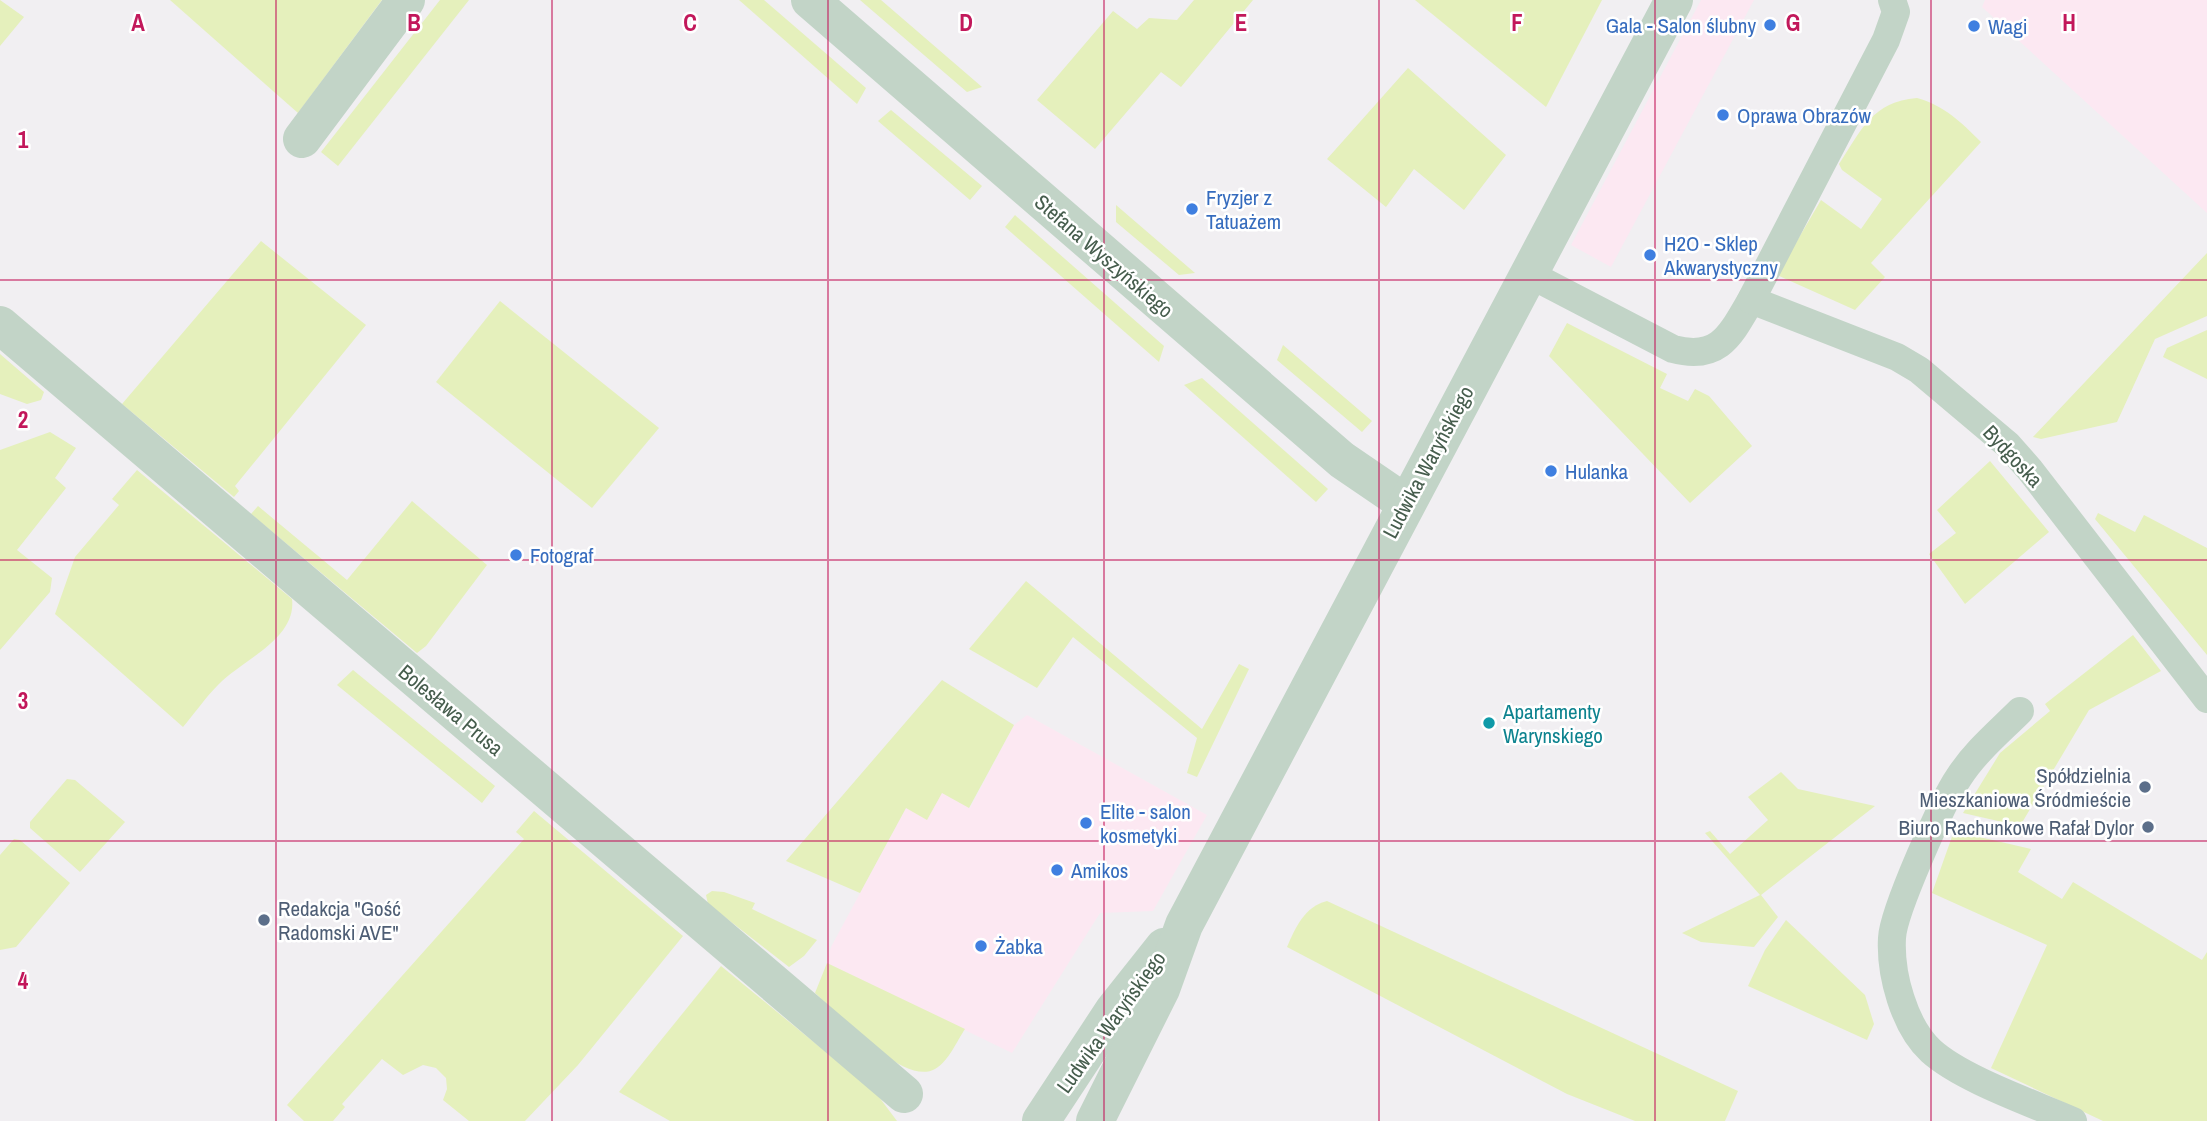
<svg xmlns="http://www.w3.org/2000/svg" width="2207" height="1121" viewBox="0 0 2207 1121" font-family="'Archivo Narrow',sans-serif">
<rect width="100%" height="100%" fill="#f1eff2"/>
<g fill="#fce8f2">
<path d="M1701,0H1754L1611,267L1571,245Z"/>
<path d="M1985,0H2207V213L1982,7Z"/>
<path d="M1027,715L1207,815L1153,911L1100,913L1012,1053L827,963L831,947L906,808L942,793L970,808L1014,725Z"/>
</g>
<g fill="#e5f0bc">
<path d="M0,0L24,17L0,46Z"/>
<path d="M170,0H382L298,113Z"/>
<path d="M440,0H469L338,166L321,152Z"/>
<path d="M739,0H764L866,88L857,104Z"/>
<path d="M860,0H881L982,87L967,92Z"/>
<path d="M1194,0H1253L1181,87L1161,72L1095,149L1037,100L1113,11L1137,29L1149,18L1177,20Z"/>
<path d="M1415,0H1602L1546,107Z"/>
<path d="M1408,68L1506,155L1464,210L1414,169L1386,207L1327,159Z"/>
<path d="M1917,98C1945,106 1961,122 1981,142L1871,263L1885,277L1855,310L1777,275L1821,200L1861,229L1882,199L1842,170L1839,164C1862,129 1872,102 1917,98Z"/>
<path d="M891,110L982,186L970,200L878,121Z"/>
<path d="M1116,205L1195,273L1179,275L1116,222Z"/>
<path d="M1015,215L1164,346L1159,362L1005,227Z"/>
<path d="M261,241L366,325L235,486L239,491L234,497L122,404Z"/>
<path d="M2207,253V316L2155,339L2117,422L2041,439L2033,437Z"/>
<path d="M500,301L659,428L592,508L436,382Z"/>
<path d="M1567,323L1667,374L1660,388L1688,401L1695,389L1709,396L1752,446L1690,503L1549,356Z"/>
<path d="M2207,330V379L2163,357L2167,348Z"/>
<path d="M1283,345L1372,421L1362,432L1277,360Z"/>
<path d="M0,354L44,392L41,400L27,404L0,394Z"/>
<path d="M1202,378L1328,489L1316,502L1184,385Z"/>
<path d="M50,432L76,448L55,478L66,488L17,550L52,578L50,592L0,650V450Z"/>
<path d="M1990,461L2049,532L1965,604L1929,554L1956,533L1937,510Z"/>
<path d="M137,470L292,599C297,639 242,660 218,685C205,698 195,713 183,727L55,614L75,557L119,505L112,499Z"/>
<path d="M412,501L487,565L426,646L417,653L251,514L258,506L347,580Z"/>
<path d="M2098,513L2135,532L2144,515L2207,548V655L2095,519Z"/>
<path d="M1026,581L1202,729L1239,664L1249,669L1197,777L1187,773L1197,738L1073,637L1037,688L969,649Z"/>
<path d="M2133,635L2161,671L2089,710L2020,826L1963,813L2000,753L2050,711L2045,704Z"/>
<path d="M353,670L495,786L482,803L337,685Z"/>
<path d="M942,680L1014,725L969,808L942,793L927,820L906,808L860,893L786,861Z"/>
<path d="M1781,772L1798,789L1875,806L1761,895L1778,917L1754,947L1701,942L1682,933L1760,895L1705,833L1710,831L1730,854L1768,820L1748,797Z"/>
<path d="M67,779L75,780L125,822L80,872L30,828V822Z"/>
<path d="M534,811L683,936L578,1065L525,1121H469L443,1100L447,1089L446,1078L436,1068L423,1065L403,1075L382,1059L342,1104L345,1107L333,1121H304L287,1105L524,839L516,832Z"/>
<path d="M1954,831L2031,849L2018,872L2062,899L2073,882L2202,960L2207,952V1121H2103L1991,1068L2047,945L1932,893Z"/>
<path d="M14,839L20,840L70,883L16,947L0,950V855Z"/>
<path d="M712,891L724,892L755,903L752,909L817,940L804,956L789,967L708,904L706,895Z"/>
<path d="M1327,901L1738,1091L1725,1121H1635L1567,1094L1287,947C1295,928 1305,906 1327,901Z"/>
<path d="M1786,920L1865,995L1874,1024L1867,1040L1748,986L1765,950Z"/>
<path d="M827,963L965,1029C957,1041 948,1062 935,1069C903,1087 839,1014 815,993Z"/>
<path d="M721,966L876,1093L897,1121H670L619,1092Z"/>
</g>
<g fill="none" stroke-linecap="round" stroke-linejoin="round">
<g stroke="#c2d4c7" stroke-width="28">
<path d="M1529,274L1673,349C1719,361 1730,336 1751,300L1886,40L1896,12L1892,0"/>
<path d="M1751,300L1897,357L1919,370L2008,445L2030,470L2207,699"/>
<path d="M2020,711C1999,732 1975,752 1959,777C1943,800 1893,912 1892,938C1890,974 1904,1026 1931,1051C1962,1079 2032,1103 2073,1121"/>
</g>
<g stroke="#c2d4c7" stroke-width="38">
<path d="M810,0L1342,460L1405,503"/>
<path d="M302,139L406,0"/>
<path d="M0,325L904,1094"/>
</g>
<g stroke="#c2d4c7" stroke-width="38">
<path d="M1041,1121L1114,1010L1164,947"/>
<path d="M1095,1121L1161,989L1184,925L1674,0"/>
</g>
</g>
<path fill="none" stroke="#c2185b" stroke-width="2" stroke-opacity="0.55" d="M276,0V1121M552,0V1121M828,0V1121M1104,0V1121M1379,0V1121M1655,0V1121M1931,0V1121M0,280H2207M0,560H2207M0,841H2207"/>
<g fill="#3f7fe0" stroke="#fff" stroke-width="2.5">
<circle cx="1770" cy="25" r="7"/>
<circle cx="1974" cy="26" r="7"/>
<circle cx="1723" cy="115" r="7"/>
<circle cx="1192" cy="209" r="7"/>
<circle cx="1650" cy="255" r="7"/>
<circle cx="1551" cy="471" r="7"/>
<circle cx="516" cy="555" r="7"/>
<circle cx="1086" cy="823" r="7"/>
<circle cx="1057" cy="870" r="7"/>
<circle cx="981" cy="946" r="7"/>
</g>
<circle fill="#0f9aa8" stroke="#fff" stroke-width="2.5" cx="1489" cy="723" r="7"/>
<g fill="#5c6f8a" stroke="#fff" stroke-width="2.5">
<circle cx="2145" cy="787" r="7"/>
<circle cx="2148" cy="827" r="7"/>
<circle cx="264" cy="920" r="7"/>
</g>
<g text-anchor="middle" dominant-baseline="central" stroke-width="5" stroke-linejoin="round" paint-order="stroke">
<g font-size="21" fill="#366cbe" stroke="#fff" text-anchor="start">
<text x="1756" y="25" text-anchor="end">Gala - Salon ślubny</text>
<text x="1988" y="26">Wagi</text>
<text x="1737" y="115">Oprawa Obrazów</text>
<text x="1206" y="197">Fryzjer z<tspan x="1206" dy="24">Tatuażem</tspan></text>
<text x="1664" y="243">H2O - Sklep<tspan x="1664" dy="24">Akwarystyczny</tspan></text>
<text x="1565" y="471">Hulanka</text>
<text x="530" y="555">Fotograf</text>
<text x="1100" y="811">Elite - salon<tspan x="1100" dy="24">kosmetyki</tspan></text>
<text x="1071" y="870">Amikos</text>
<text x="995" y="946">Żabka</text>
</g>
<g font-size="21" fill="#465d4d" stroke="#fff">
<text transform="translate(1104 256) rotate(41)">Stefana Wyszyńskiego</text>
<text transform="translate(2013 456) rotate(47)">Bydgoska</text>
<text transform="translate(1428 462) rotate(-62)">Ludwika Waryńskiego</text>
<text transform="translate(451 710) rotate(40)">Bolesława Prusa</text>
<text transform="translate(1111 1022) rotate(-54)">Ludwika Waryńskiego</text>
</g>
<g font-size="21" fill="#0d838f" stroke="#fff" text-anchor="start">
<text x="1503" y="711">Apartamenty<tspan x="1503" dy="24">Warynskiego</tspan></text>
</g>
<g font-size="21" fill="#4e5e75" stroke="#fff" text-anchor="end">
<text x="2131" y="775">Spółdzielnia<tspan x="2131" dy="24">Mieszkaniowa Śródmieście</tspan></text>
<text x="2134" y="827">Biuro Rachunkowe Rafał Dylor</text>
<text x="278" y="908" text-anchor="start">Redakcja "Gość<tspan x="278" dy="24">Radomski AVE"</tspan></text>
</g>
</g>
<g font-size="23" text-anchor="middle" font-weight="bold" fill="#c2185b" stroke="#fff" stroke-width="5" stroke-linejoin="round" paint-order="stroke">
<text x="138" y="31">A</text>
<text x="414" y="31">B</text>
<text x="690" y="31">C</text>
<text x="966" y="31">D</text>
<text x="1241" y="31">E</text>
<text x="1517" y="31">F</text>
<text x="1793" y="31">G</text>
<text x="2069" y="31">H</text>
<text x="23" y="148">1</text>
<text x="23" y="428">2</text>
<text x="23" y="709">3</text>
<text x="23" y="989">4</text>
</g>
</svg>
